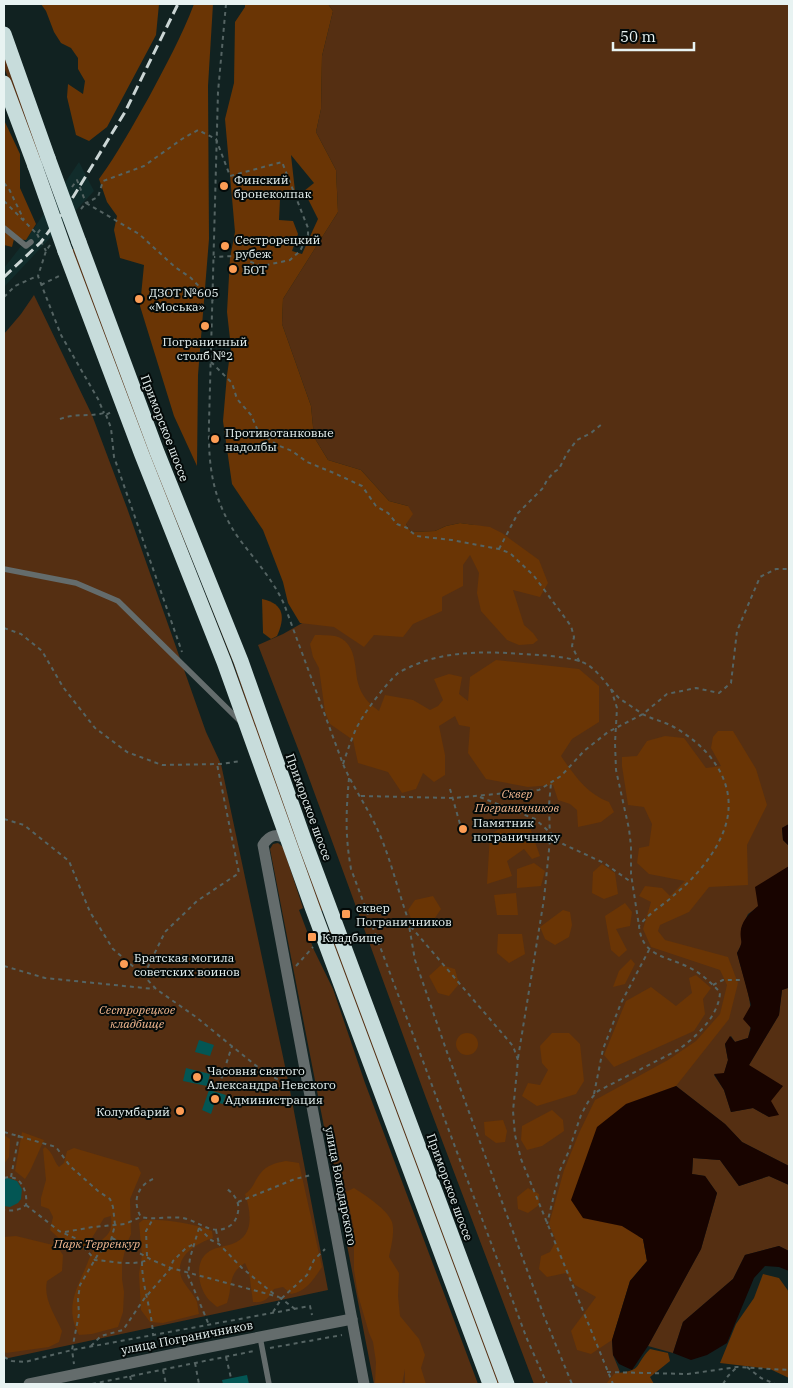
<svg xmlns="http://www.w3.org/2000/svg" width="793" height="1388" viewBox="0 0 793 1388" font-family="'IBM Plex Serif',serif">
<rect width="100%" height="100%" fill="#112221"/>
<path fill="#112c2b" d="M79,162L94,191L4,287V268L26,240Z"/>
<g fill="#552f12">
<path d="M328,4H789V824L782,828L783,840L789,846V867L758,907L748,914L741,929L742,943L737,953C744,981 757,1009 748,1038L735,1042L731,1036L725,1044L728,1060L724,1074L714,1075L724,1090L731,1112L753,1108L769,1117L749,1065L779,1015L782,990L788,988L789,1166L742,1142L725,1124L676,1086L612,1340L613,1355L625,1384H534L426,1098L302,759L258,645L283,634L474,525L460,523L446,526L435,531L411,532L406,524L408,506L389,501L361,470L328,460L314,437L311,406L282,324L283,299L338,212L336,170L316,132L321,109L322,56L333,11Z"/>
<path d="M4,54L43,159L39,161L4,67Z"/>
<path d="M75,248L200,570L324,910L321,911L261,746L233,662L198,573L148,454L71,250Z"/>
<path d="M34,295L92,415L127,508L206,732L221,764L289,1085L328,1290L4,1359V334L21,314Z"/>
<path d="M278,843L283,847L303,908L299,910L314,950L333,989L365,1083L478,1384H374L270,849L273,844Z"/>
<path d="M331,930L500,1384H496L328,931Z"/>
<path d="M693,1158L720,1160L739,1186L769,1176L789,1185V1251L779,1246L745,1255L733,1279L683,1322L673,1353L648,1346L701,1249L717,1193L705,1176L692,1174Z"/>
</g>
<g fill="#6a3505" fill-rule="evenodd">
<path d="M41,4H159L156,35L107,127L89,141L76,135L67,97L68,84L83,94L85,81L78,69V58L71,48L61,43L54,32L46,11Z"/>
<path d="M194,4H213L208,86L209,239L198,375L197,466L174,416L140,306L144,265L120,258L114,230L117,216L107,202L99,179C118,153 133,125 149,97C165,67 182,36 194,4Z"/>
<path d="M245,4H328L333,11L322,56L321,109L316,132L336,170L338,212L283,299L282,324L311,406L314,437L328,460L361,470L389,501L408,506L413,514L406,524L411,532L435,531L446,526L460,523L490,527L502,533L539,560L548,583L540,597L513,590L524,625L533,633L538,640L533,644L519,645L507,640L481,611L477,593L479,573L470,555L463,565V586L442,597V611L413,624L403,637L374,635L364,647L334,627L300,623L288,603L283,582L263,530L232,484L223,421L227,375L231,348L227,312L230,258L235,232L225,119L234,83L235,22L245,7ZM291,155L314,183L304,191L318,219L302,254L292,251L298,234L293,221L279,220L280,199L295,191Z"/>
<path d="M4,120L20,154V188L36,224L26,240L14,239L12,247L4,245Z"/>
<path d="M262,599C285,604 285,618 277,636L271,639L263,633Z"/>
<path d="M315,635C321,635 329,635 335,636C357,642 354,666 358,683C361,695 369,704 379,711L385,695L413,700L430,710L438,706L443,700L434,679L449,674L462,677L459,694L468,701L470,677L496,660L579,669L599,686V722L572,739L561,756C574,775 587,794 609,802L614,812L601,822L578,827L577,810L570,804L558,800L553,785L528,787L486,779L468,753L470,727L459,725L455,716L439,726L445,755V775L434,782L423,773L416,789L402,793L388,772L358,763L353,740L330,724L325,712L319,668L313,657L310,644Z"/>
<path d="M718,731H733L756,769L767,805L747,845L748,885L709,887L689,912L660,925L658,931L665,940L728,957L738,983L729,1019L676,1086L626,1104L583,1218L622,1226L643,1239L647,1261L630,1281L612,1340L591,1354L577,1350L571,1331L596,1297L575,1285L566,1273L547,1277L539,1269L541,1256L550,1252L556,1241L549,1224L564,1170L579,1133L595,1100L668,1060L696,1041L720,1014L727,985L720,970L651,947L643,929L651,902L639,896L645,886L662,888L670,896L685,881L649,874L637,863L639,848L649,846L652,824L644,807L628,805L622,766V757L637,756L647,741L665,736L684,738L706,768L721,766L711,748L713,737Z"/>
<path d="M513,820L529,825L540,856L532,859L524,849L507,861L512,876L487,884L490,835Z"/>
<path d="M534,863L545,871L541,886L517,888V869Z"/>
<path d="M602,864L615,873L618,894L604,899L592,893L593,872Z"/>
<path d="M516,893L518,915H497L494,895Z"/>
<path d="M433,896L441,909L431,924L413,925L408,910L415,900Z"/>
<path d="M625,903L632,912L630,926L616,929L627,950L619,957L611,950L605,916Z"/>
<path d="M563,910L570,912L572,925L569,937L555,945L545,939L540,927Z"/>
<path d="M498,934H522L525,954L509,963L497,953Z"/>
<path d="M631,959L635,964L625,984L613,987L619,971Z"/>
<path d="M441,965L455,969L459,984L449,996L438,993L429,976Z"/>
<path d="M696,975L711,988L703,999L705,1014L694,1031L614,1067L604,1055L626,1001L651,987L676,1006L692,993L689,978Z"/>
<path d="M552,1033H569L580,1044L584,1081L576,1094L537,1106L522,1096L528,1083L540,1085L548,1070L542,1063L540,1046Z"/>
<circle cx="467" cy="1044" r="11"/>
<path d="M552,1110L563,1120L564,1131L542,1146L527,1150L521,1140L522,1126Z"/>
<path d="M503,1120L507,1131L505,1142L496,1143L485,1135L484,1122Z"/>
<path d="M22,1132L44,1140L30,1171L25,1179L15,1171Z"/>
<path d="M4,1135L10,1139L9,1157L4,1164Z"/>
<path d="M45,1147C54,1154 53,1160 59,1167L64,1163L67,1151L74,1148L138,1167L141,1173L130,1199L131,1234L126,1246L122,1263V1279L124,1292L123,1312L118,1327L92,1334L79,1335C66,1310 74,1294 85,1269C88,1263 90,1254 95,1248C105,1234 113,1237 111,1216L104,1218L86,1248L76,1250L63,1242L50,1230L53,1217L49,1209L41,1206V1198L46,1180L43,1149Z"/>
<path d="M286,1161L299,1163L322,1267C313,1280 307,1291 291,1294L283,1287L274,1289C268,1299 265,1303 253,1302L249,1272L245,1263C227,1274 233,1286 227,1303L217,1307C213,1303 208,1300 206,1296C198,1285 195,1262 207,1253C214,1247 224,1247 232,1244C255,1236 251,1212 245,1194C254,1188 254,1181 260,1174C266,1165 276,1163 286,1161Z"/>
<path d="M354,1188C365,1195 388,1210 392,1222C395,1232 391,1247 389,1257L399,1273L398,1296L400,1316L419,1339L425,1355L421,1368L426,1384H405V1369L402,1384H376L375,1383L376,1362L373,1342L369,1333L358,1295L354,1270V1229L346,1192Z"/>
<path d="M528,1188L539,1194V1205L528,1213L518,1209L517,1197Z"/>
<path d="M143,1220C166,1219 191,1223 212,1231L213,1238C195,1244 173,1257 182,1279C186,1287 194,1294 197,1302C198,1306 198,1310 199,1314L163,1323L150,1322L141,1310L139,1274L142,1255L139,1223Z"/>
<path d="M16,1236L57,1246L63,1255L62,1271L47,1281C43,1299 55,1315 62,1331L59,1342L49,1347L6,1353L4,1351V1237Z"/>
<path d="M763,1274L779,1278L789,1292V1378L770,1369L720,1363L736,1324L754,1298Z"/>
<path d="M650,1349L668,1353L670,1361L650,1377L654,1384H606L614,1374C645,1369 632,1368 650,1349Z"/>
</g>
<g fill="#180400">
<path d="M789,824V846L783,840L782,828Z"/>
<path d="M789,866V989L788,988L782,990L779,1015L749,1065L783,1086L771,1101L779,1115L769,1117L753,1108L731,1112L724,1090L714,1074L724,1073L728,1060L725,1044L730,1036L735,1042L748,1038L751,1028L743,1019L751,1005L737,953C745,939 739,942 741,929C743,919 751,912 758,906L755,887Z"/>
<path d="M676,1086L725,1124L742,1142L789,1166V1185L769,1176L739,1186L720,1160L693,1158L692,1174L705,1176L717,1193L701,1249L648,1346L632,1370L619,1364L613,1355L612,1340L630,1281L647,1261L643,1239L622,1226L583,1218L571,1200L597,1127L626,1104Z"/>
<path d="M779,1246L789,1251V1271L779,1267L765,1266L754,1278L727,1343L707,1355L691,1360L673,1353L683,1322L733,1279L745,1255Z"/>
</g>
<g fill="#035654">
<path d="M199,1040L214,1045L210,1056L195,1052Z"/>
<path d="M186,1068L210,1074L207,1086L183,1081Z"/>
<path d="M209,1090L226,1095L223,1104L215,1102L211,1114L202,1110Z"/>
<path d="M8,1178L17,1181L22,1189L21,1199L18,1203L10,1207L4,1206V1179Z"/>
<path d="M247,1375L249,1384H223L222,1380Z"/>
</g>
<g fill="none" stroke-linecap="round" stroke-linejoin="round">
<g stroke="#556463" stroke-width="2" stroke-dasharray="4 4" stroke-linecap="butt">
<path d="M226,4L218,92L209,423C208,469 213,502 240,540C256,561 273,580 284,604L343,764C353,788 369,809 379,833C391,860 398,891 408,919L412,928L513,1046L518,1060L513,1111L515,1135L521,1159L613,1384"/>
<path d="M4,183L9,189L24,220"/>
<path d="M72,187L77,180L86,203L98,197L103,181L144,166L182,139L198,130L216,139L230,176L282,162L308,228V235L300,251L290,260L262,266L234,256L214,257"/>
<path d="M4,201L37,234L42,227"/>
<path d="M81,209L86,203L139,234L175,267L191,278L213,301"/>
<path d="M37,234L46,251"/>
<path d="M50,245L46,251L38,276L61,335L98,399L104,413"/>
<path d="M41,285L61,275"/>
<path d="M4,297L15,286L37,276"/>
<path d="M211,362L232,383L237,399L251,415L258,431L277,445L292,451L307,462L334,473L362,486L376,506L388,513L397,524L407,528L416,536L452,540L499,549L510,553L534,576L571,626L574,637L572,646L580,663"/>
<path d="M106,415L111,428L114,457L182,652"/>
<path d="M60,419C75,413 89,417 104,413L106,415L113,411"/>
<path d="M499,549L518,513L543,488L547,480L554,472L559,469L567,453L577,440L591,433L602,424"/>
<path d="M4,628L21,634L42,651L63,687L95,728L127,752L162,765L221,764L241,761"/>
<path d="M611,689L617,708L615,743L616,770L629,829L631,846V874L639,926"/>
<path d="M343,764C347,752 351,740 356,729C363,714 385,685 397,674C400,671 406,669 410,667C444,651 484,651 521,654C538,655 574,656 588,665C601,674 608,687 619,698C626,703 634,708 641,713C651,719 662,721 672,726C707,745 736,779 727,820C720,850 696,877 673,896C662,906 648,914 639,926C642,956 665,956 686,966C700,972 709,981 720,992C719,1016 697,1036 678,1050L598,1091L588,1102L581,1115L568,1153L560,1170L547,1224"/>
<path d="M349,778C346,812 345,836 351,869L527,1339L547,1384"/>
<path d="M450,789L460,824"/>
<path d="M361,796L453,798L539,790L561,776L584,751L608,732L643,714L667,694L696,688L719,693L731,683L737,631L760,577L776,569H789"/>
<path d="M480,797L535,819L563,844L604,863L631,882"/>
<path d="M4,819L24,825L69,861L90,912L113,949L144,976L156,989L196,1017L265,1073L281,1081"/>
<path d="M408,920L415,960L448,1055L544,1316L572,1384"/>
<path d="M4,966L45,978L154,989"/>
<path d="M296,966L313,947"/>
<path d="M144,975L165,932L197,901L239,873L217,764"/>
<path d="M713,985L723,980H742"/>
<path d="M518,1058L544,899L550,840L549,805L551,783"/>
<path d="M219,1086L232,1046"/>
<path d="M594,1094L603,1049L621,1003L649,950"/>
<path d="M4,1132L56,1147L70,1166L98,1191L110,1199L113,1207L115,1225L111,1240L97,1256L80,1285L78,1299L79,1314L72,1350L74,1364"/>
<path d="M11,1177L19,1135"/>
<path d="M4,1178C20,1173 28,1191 26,1205C18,1211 13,1211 4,1210"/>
<path d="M153,1179C137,1186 132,1202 141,1217C155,1220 170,1216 183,1218C199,1221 214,1238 231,1225C235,1222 237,1217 238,1212C240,1202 234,1194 227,1189"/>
<path d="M238,1202L295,1179L311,1175"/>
<path d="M26,1205L59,1231L77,1239L95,1260C113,1261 133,1267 150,1259"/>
<path d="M199,1228L211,1240L219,1244L242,1268L275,1295"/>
<path d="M199,1228L190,1258L188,1275L209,1325"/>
<path d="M216,1230L219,1244"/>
<path d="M65,1232L93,1227L125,1224L141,1217"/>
<path d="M112,1238L152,1260L171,1268L279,1297"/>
<path d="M147,1256L146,1231L153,1219"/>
<path d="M142,1262C142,1288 152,1310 153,1335"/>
<path d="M279,1297L295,1309"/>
<path d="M273,1312L282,1298L307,1275L314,1260L325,1249"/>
<path d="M91,1346L101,1336L123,1330L144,1299L170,1269L173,1261L186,1248L194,1244"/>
<path d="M270,1348L342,1335"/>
<path d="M4,1357L12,1361L25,1362L72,1350L310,1306L312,1315"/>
<path d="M226,1357L231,1378"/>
<path d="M195,1363L199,1384"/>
<path d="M747,1367L761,1378L775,1384"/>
<path d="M163,1370L166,1384"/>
<path d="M607,1372L688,1374L737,1367L789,1370"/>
<path d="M130,1376L132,1384"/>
<path d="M92,1384L254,1351"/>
<path d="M723,1384L728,1376L737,1367"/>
</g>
<g stroke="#646c6c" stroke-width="5.5">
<path d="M4,228L26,246L31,242"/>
<path d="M4,569L76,583L118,601L240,721"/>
<path d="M289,1085L295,1086L307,1084"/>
<path d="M260,1337L269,1384"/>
</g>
<g stroke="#646c6c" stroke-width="11">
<path d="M288,840C278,832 269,835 263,845L364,1384"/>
<path d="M29,1384L194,1350L352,1319"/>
</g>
<g stroke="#c7dcdb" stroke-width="15">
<path d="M4,34L48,158"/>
<path d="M4,83L35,166"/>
<path d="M79,242L157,452L241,661L306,845L507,1384"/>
<path d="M65,251L142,455L224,662L312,907L490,1384"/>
</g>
<path stroke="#cbd6d5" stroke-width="3" stroke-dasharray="10 5" stroke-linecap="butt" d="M4,277L41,242L67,207L125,112L178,4"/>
<g stroke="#c7dcdb" stroke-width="15">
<path d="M48,158L79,242"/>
<path d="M35,166L65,251"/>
</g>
</g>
<g fill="#fd9d55" stroke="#040a09" stroke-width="2">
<circle cx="224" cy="186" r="5"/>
<circle cx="225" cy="246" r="5"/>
<circle cx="233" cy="269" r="5"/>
<circle cx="139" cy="299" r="5"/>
<circle cx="205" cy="326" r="5"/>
<circle cx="215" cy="439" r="5"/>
<circle cx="463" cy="829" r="5"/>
<rect x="341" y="909" width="10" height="10" rx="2.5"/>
<rect x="307" y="932" width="10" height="10" rx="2.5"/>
<circle cx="124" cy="964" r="5"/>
<circle cx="197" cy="1077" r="5"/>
<circle cx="215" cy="1099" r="5"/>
<circle cx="180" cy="1111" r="5"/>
</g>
<g text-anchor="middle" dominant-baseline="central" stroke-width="4" stroke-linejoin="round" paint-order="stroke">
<g font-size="12" fill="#e8f3f2" stroke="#040a09" text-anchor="start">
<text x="234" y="179">Финский<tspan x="234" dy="14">бронеколпак</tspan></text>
<text x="235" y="239">Сестрорецкий<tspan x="235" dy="14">рубеж</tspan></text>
<text x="243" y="269">БОТ</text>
<text x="149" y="292">ДЗОТ №605<tspan x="149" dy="14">«Моська»</tspan></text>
<text x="205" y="341" text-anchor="middle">Пограничный<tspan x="205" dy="14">столб №2</tspan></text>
<text x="225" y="432">Противотанковые<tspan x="225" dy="14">надолбы</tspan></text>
<text x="473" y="822">Памятник<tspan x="473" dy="14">пограничнику</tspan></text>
<text x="356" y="907">сквер<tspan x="356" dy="14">Пограничников</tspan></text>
<text x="322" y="937">Кладбище</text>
<text x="134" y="957">Братская могила<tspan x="134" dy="14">советских воинов</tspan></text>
<text x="207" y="1070">Часовня святого<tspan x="207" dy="14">Александра Невского</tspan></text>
<text x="225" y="1099">Администрация</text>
<text x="170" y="1111" text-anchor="end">Колумбарий</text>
</g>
<g font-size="12" fill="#e8f3f2" stroke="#040a09">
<text transform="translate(165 428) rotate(69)">Приморское шоссе</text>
<text transform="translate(309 807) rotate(70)">Приморское шоссе</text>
<text transform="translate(341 1186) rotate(79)">улица Володарского</text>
<text transform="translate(450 1187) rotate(70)">Приморское шоссе</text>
<text transform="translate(187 1337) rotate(-11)">улица Пограничников</text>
</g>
<g font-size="12" font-style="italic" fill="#f4b890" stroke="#040a09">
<text x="517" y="793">Сквер<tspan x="517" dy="14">Пограничников</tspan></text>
<text x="137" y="1009">Сестрорецкое<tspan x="137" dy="14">кладбище</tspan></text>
<text x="97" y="1243">Парк Терренкур</text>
</g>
</g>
<rect width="793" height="1388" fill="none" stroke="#e8f3f2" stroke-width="10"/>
<path d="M613 42v8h81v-8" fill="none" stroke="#e8f3f2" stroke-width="2.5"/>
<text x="620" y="42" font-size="15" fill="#e8f3f2" stroke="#040a09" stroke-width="4" paint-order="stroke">50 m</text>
</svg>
